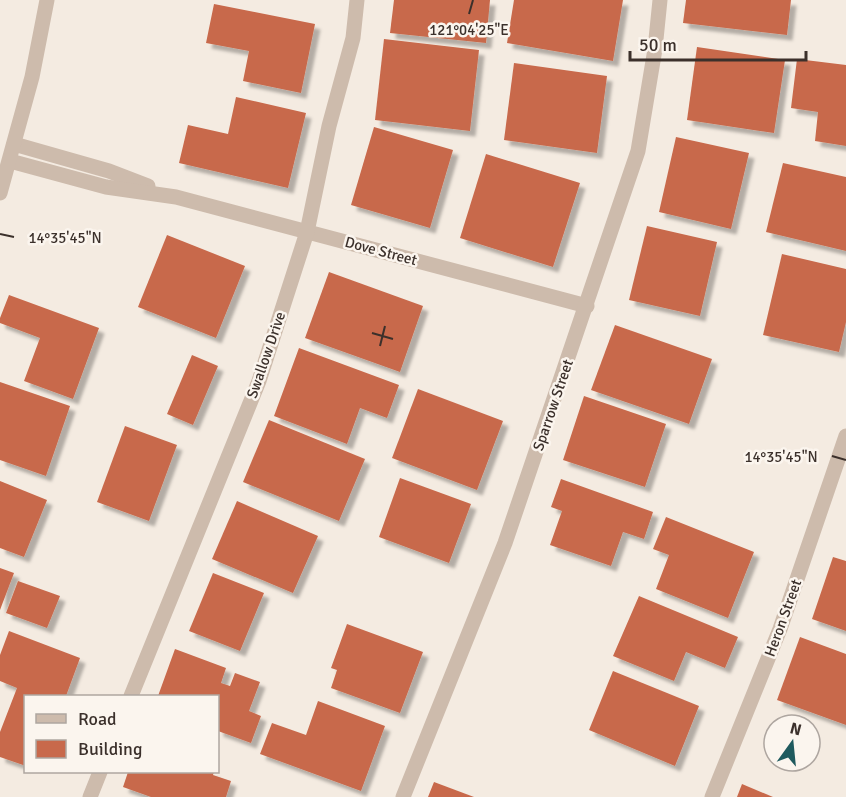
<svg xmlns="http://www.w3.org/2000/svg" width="846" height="797" viewBox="0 0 846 797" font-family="Signika,sans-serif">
<defs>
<filter id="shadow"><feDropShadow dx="5.5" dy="5.5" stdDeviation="1.5" flood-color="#0004"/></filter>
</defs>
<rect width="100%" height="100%" fill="#f4ebe1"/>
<g fill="#c8694b" filter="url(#shadow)">
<path d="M394,0H490L486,43L390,33Z"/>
<path d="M514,0H623L613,61L507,43Z"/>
<path d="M686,0H791L787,35L683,23Z"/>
<path d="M214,4L315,24L301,93L243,81L249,51L206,43Z"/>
<path d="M384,39L479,50L470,131L375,120Z"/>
<path d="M697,47L785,60L774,133L687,120Z"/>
<path d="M797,59L846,65V146L815,141L818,112L791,108Z"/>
<path d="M514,63L607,76L597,153L504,140Z"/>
<path d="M236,97L306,113L288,188L179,163L188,125L228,134Z"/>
<path d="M374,127L453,150L430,228L351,205Z"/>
<path d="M676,137L749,153L731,229L659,212Z"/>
<path d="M486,154L580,183L553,267L460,238Z"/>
<path d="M783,163L846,177V251L766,232Z"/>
<path d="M647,226L717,242L700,316L629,300Z"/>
<path d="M167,235L245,266L216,338L138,307Z"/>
<path d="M782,254L846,269V322L839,352L763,335Z"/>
<path d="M329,272L423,306L400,372L305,338Z"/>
<path d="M9,295L99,328L73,399L24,381L40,338L0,323V318Z"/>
<path d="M615,325L712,359L689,424L591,390Z"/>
<path d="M299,348L399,385L387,418L360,408L347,444L274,416Z"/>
<path d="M192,355L218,366L193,425L167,414Z"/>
<path d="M0,382L70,406L46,476L0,460Z"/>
<path d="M418,389L503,421L477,490L392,458Z"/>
<path d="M584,396L666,424L645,487L563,460Z"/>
<path d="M269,420L365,459L339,521L243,482Z"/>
<path d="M125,426L177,445L149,521L97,502Z"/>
<path d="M400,478L471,504L449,563L379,537Z"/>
<path d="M561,479L653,512L644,539L623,532L611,566L550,545L562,511L551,507Z"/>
<path d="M0,481L47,500L24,557L0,548Z"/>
<path d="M237,501L318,536L293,593L212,559Z"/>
<path d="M666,517L754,552L728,618L656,589L669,555L653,549Z"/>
<path d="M833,557L846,561V631L812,619Z"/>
<path d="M0,568L14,573L0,610Z"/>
<path d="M213,573L264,593L240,651L189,631Z"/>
<path d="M18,581L60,596L47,628L6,613Z"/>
<path d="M639,596L738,637L725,668L686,652L674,681L613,656Z"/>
<path d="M347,624L423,652L400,713L331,688L337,670L331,668Z"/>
<path d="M9,631L80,658L66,696H26V766L0,757V732L17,688L0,681V655Z"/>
<path d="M800,637L846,654V725L777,700Z"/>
<path d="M175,649L226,668L221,683L230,686L235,673L260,682L249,711L261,716L251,743L218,731V696H158Z"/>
<path d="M613,671L699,706L675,766L589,730Z"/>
<path d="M318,701L385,726L361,791L260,754L272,723L306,735Z"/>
<path d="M128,772H214L213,775L231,781L226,797H151L123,787Z"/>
<path d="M434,782L474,797H428Z"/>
<path d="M742,784L773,797H737Z"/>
</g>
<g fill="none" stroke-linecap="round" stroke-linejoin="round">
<g stroke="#cdbbac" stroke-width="15">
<path d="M14,144L109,171L148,186"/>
<path d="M10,161L106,187L176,197L587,306"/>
<path d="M131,696L259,381L307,232L329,126L353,38L357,0"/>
<path d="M90,797L100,772"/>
<path d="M403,797L505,543L638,151L655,49L660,0"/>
<path d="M712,797L780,629L846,436"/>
</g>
<path stroke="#cdbbac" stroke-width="15" d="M0,193L32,77L47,0"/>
</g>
<path fill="none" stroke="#3b302b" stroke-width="2" d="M469,14L473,0M0,234L14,237M372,333L393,339M380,346L385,326M832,456L846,460"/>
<g text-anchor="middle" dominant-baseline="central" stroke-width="5" stroke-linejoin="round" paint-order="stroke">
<g font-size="15" fill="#3b302b" stroke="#fbf5ee">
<text transform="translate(381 251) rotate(15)">Dove Street</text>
<text transform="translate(266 355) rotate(-71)">Swallow Drive</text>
<text transform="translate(553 405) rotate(-71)">Sparrow Street</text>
<text transform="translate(783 618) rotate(-70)">Heron Street</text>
</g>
</g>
<g font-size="15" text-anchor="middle" fill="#3b302b" stroke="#fbf5ee" stroke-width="5" stroke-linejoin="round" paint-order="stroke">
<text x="469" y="35">121°04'25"E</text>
<text x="65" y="243">14°35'45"N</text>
<text x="781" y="462">14°35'45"N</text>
</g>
<rect x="24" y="695" width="195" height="78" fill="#fbf5ee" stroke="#aea6a0" stroke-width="1.5"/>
<rect x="36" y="714" width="30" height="9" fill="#cdbbac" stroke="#aea6a0" stroke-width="1.5"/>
<text x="78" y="725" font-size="18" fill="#3b302b">Road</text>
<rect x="36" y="740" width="30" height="18" fill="#c8694b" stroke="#aea6a0" stroke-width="1.5"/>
<text x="78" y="755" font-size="18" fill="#3b302b">Building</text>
<g transform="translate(792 743) rotate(15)"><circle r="28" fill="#fbf5ee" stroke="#aea6a0" stroke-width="1.5"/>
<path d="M0-4.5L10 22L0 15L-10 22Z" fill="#1f5a5e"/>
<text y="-9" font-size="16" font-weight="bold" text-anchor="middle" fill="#3b302b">N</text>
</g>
<path d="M630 51v9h176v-9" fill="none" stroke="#3b302b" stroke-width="3"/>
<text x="639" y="51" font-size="18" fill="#3b302b" stroke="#fbf5ee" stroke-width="4.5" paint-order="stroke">50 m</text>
</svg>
